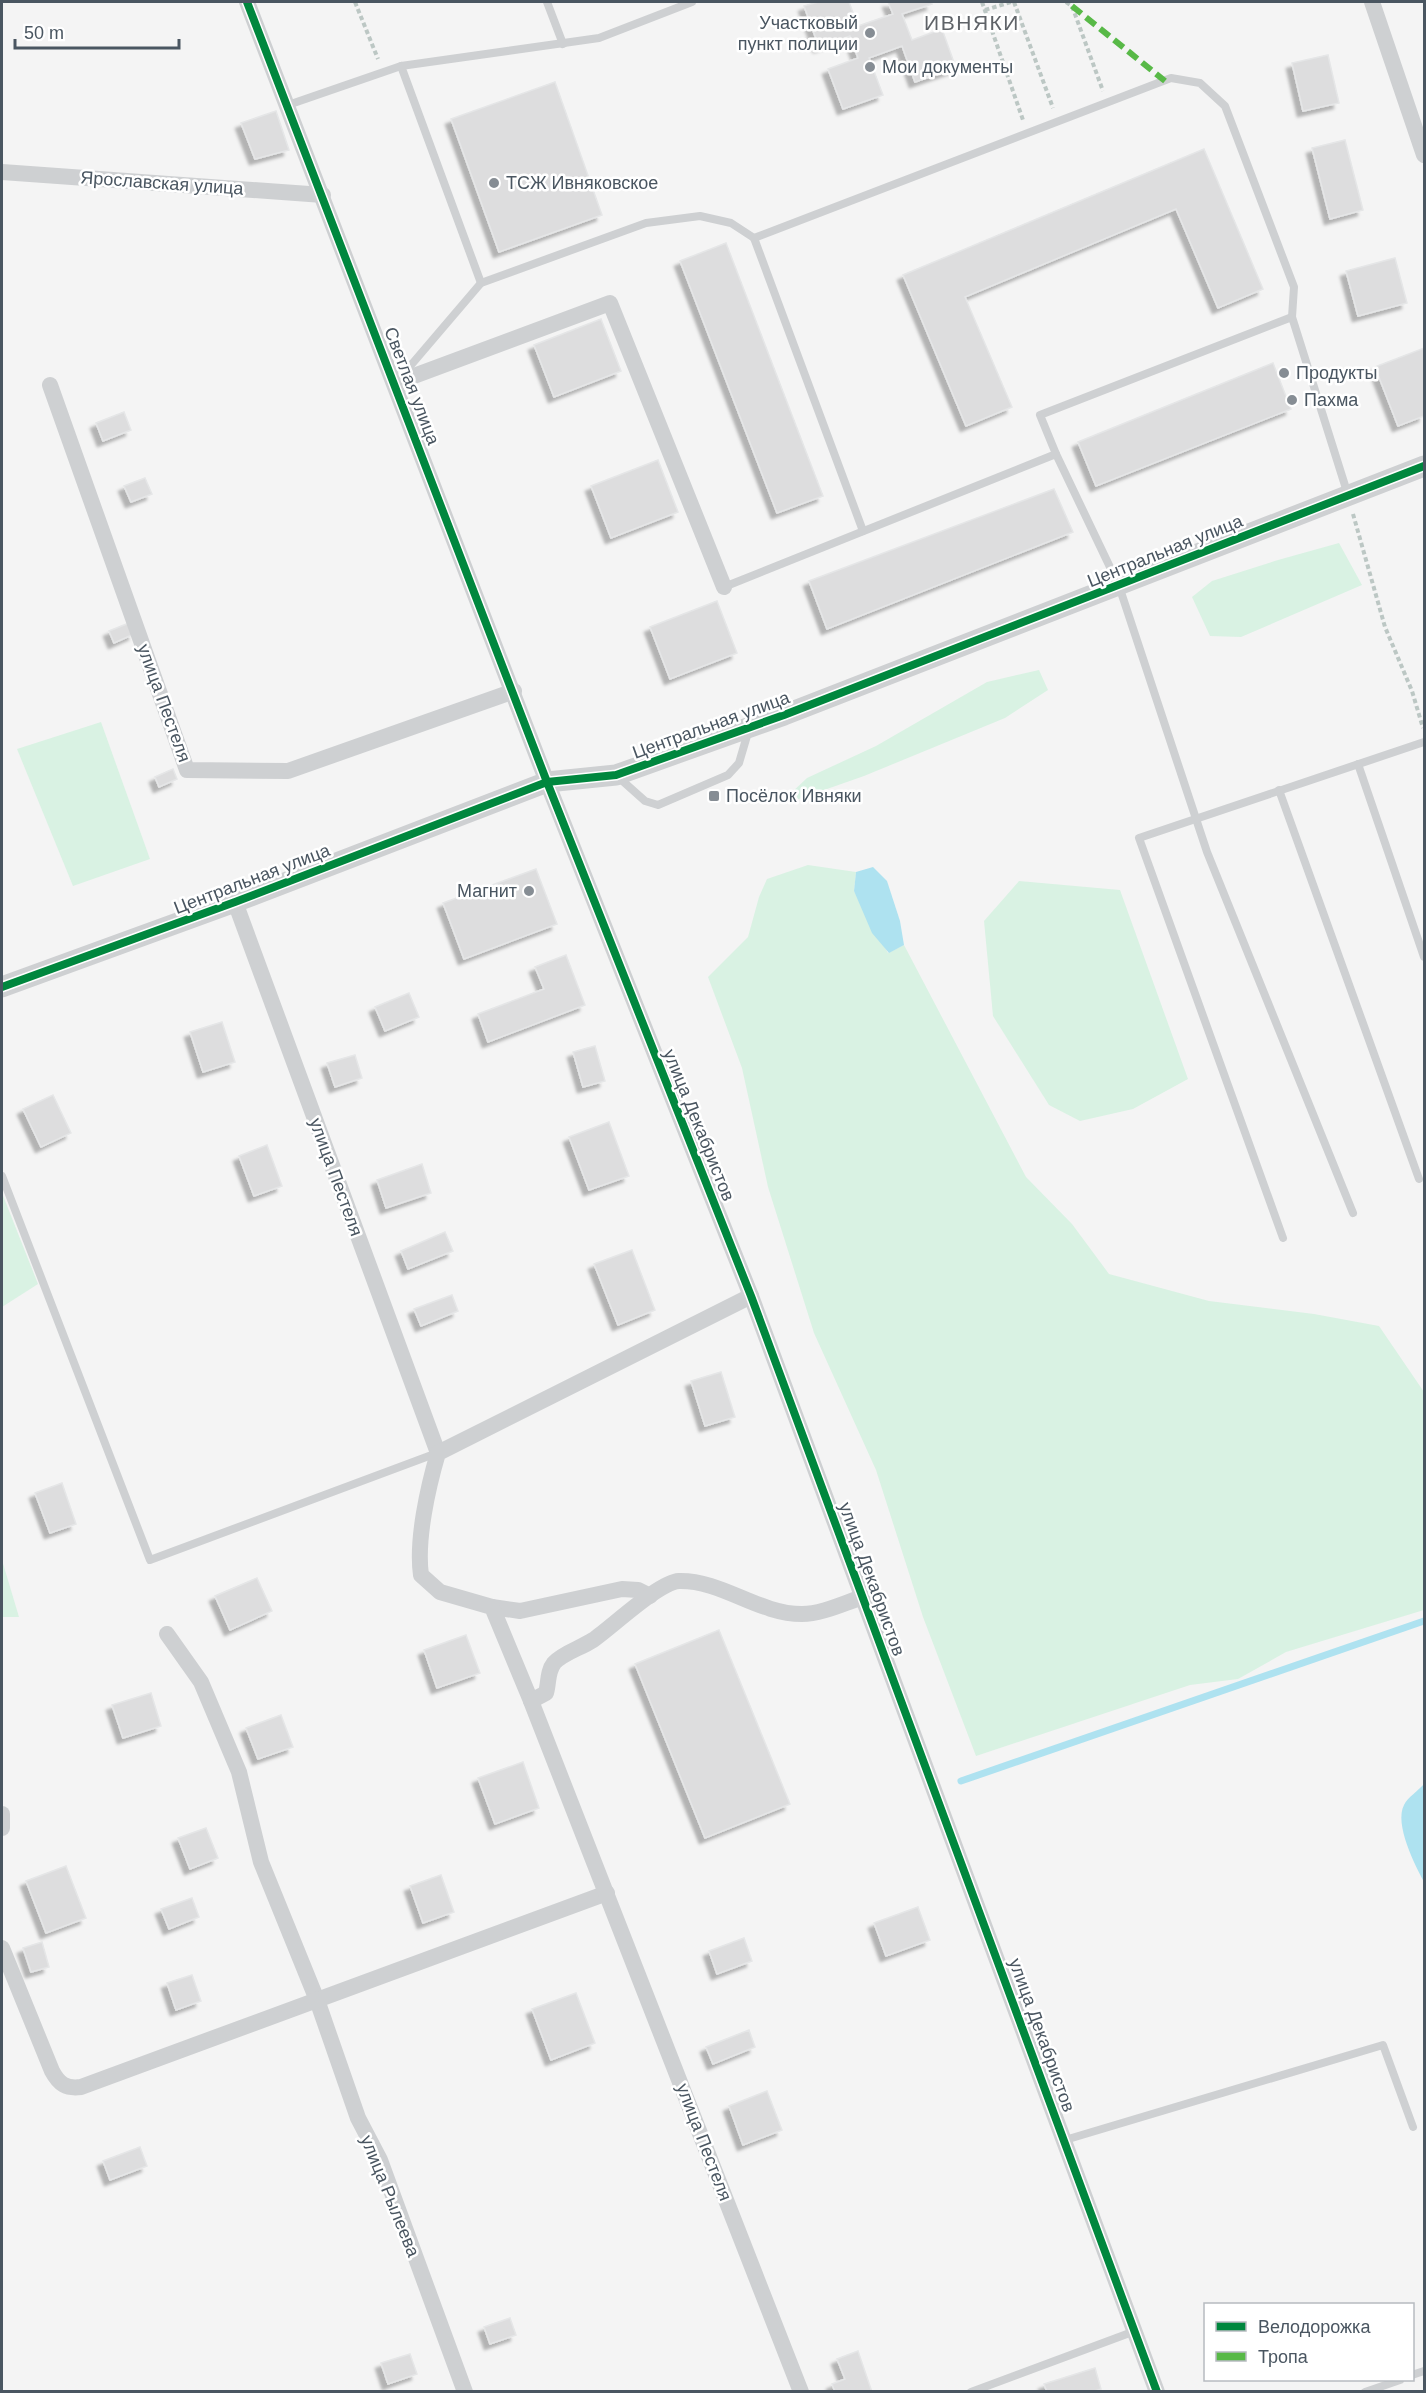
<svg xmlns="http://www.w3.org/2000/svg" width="1426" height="2393" viewBox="0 0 1426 2393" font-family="Arial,sans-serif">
<defs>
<filter id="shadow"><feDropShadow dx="-5.5" dy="5.5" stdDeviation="1.5" flood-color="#0004"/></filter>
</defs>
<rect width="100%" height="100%" fill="#f4f4f4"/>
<g fill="#d9f2e3">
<path d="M1339,543L1362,585L1241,637L1210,636L1192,597L1212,581L1278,560Z"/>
<path d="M1039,670L1048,690L1005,718L864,776L790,802V794L807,778L876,746L987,682Z"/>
<path d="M101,722L150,859L73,886L17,749Z"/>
<path d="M808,865L856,872L854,891L888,953L904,945L1026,1177L1072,1224L1109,1274L1209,1301L1314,1314L1379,1326L1424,1392V1610L1286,1652L1238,1679L1190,1685L976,1756L923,1617L876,1470L814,1333L768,1187L742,1068L708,977L748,937L759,897L767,879Z"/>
<path d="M1019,881L1120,890L1188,1079L1133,1109L1080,1121L1049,1105L993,1016L984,921Z"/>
<path d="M2,1193L38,1284L2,1307Z"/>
<path d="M2,1560L19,1617H2Z"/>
</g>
<g fill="#aee2f0">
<path d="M873,867L887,881L900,921L904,945L889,953L872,933L854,891L856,872Z"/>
<path d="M1424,1784V1882C1415,1865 1394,1824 1404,1805C1407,1798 1419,1790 1424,1784Z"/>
</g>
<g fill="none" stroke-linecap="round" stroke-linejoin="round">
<path stroke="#aee2f0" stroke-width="7" d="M961,1781L1424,1621"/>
</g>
<g fill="#ddddde" stroke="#e5e6e7" stroke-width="1.5" filter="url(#shadow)">
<path d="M818,2H849L858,26L893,14L888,2H931L932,4L902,14L912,40L942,29L956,68L915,82L902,46L869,58L883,95L843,109L828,69L858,58L850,36L819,47L804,6Z"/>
<path d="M1328,55L1339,103L1303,111L1292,63Z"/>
<path d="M555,82L602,215L499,252L451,119Z"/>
<path d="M276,111L289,150L255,159L241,123Z"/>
<path d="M1345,140L1363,210L1330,219L1312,148Z"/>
<path d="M1204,149L1263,289L1218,308L1176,209L965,297L1012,407L966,426L903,275Z"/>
<path d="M726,243L823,496L777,513L680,261Z"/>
<path d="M1395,258L1407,303L1358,316L1346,271Z"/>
<path d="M601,319L621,371L554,397L534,345Z"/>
<path d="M1424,348V416L1398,426L1375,367Z"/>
<path d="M1273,363L1291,409L1096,486L1078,442Z"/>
<path d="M124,412L131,430L103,441L96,423Z"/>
<path d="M658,460L678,512L611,538L591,486Z"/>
<path d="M145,478L152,494L131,502L124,486Z"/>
<path d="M1054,489L1073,532L827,629L809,581Z"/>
<path d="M717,601L737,653L670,679L650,627Z"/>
<path d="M129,623L134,634L114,643L109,631Z"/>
<path d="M173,769L177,779L159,787L155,777Z"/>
<path d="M536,869L557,924L464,959L443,903Z"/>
<path d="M566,955L585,1005L488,1042L478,1014L544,989L535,967Z"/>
<path d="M409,993L419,1017L385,1031L375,1007Z"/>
<path d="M222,1022L235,1062L203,1072L190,1032Z"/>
<path d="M595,1046L605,1081L583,1087L573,1052Z"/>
<path d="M355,1055L362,1078L335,1087L327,1063Z"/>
<path d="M53,1095L71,1133L41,1147L23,1109Z"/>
<path d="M609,1122L629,1176L589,1190L569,1137Z"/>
<path d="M267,1145L282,1186L254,1196L239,1156Z"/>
<path d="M422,1164L431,1193L386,1208L377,1180Z"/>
<path d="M445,1232L453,1251L408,1269L401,1251Z"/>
<path d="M632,1250L655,1310L618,1325L594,1264Z"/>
<path d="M452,1295L458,1311L421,1326L414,1309Z"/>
<path d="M721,1372L735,1417L705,1426L691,1381Z"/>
<path d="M62,1483L76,1524L50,1533L35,1493Z"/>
<path d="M257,1578L272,1611L230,1630L215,1596Z"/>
<path d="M719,1630L790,1804L705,1838L635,1664Z"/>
<path d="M466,1635L480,1673L437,1688L424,1650Z"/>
<path d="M151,1693L161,1726L123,1738L112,1705Z"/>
<path d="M281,1715L293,1747L258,1759L246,1728Z"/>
<path d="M523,1762L539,1808L495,1824L478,1778Z"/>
<path d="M206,1828L218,1858L190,1869L178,1838Z"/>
<path d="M66,1866L86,1918L46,1933L26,1881Z"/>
<path d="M441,1875L454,1912L423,1923L410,1886Z"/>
<path d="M192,1898L199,1917L169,1929L161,1909Z"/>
<path d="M918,1907L930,1940L886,1956L874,1923Z"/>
<path d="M744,1938L752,1961L717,1974L709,1951Z"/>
<path d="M42,1942L49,1967L31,1972L23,1948Z"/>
<path d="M192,1975L201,2001L176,2010L167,1983Z"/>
<path d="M576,1993L595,2043L551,2060L532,2009Z"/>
<path d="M749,2030L755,2047L713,2064L706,2047Z"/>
<path d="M767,2091L782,2130L743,2145L729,2106Z"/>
<path d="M140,2147L147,2166L110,2180L103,2161Z"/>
<path d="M510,2318L516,2335L490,2344L484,2327Z"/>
<path d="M858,2351L872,2392H835L832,2384L845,2379L837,2359Z"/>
<path d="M410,2354L417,2374L388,2384L381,2363Z"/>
<path d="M1095,2368L1101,2389L1092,2392H1047L1044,2384Z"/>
</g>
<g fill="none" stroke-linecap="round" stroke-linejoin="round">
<g stroke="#bcc7c4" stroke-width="4" stroke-dasharray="4.5 3" stroke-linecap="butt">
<path d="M355,2L378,59"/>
<path d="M982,2L1023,120"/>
<path d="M1014,2L1053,108"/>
<path d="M1066,2L1072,6L1103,91"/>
<path d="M985,10L1011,2"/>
<path d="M1353,514L1385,627L1412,691L1423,728"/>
</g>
<g stroke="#ced0d2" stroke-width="8">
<path d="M547,2L563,44"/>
<path d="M401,66L481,283"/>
<path d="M288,105L401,66L599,38L692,2"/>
<path d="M400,378L481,283L646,223L700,216L731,223L754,238"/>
<path d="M1056,454L1119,586L1207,852L1353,1213"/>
<path d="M863,531L754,238L1171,78L1200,83L1225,106L1294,287L1292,317"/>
<path d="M724,587L1056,454L1040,415L1292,317L1348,495"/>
<path d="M1358,764L1424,957"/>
<path d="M617,776L645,801L658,805L728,775L739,763L749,729"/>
<path d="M1279,790L1419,1179"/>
<path d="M2,1176L150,1560L437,1453"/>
<path d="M1283,1238L1139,838L1424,742"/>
<path d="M1065,2140L1383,2045L1413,2127"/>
<path d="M1412,2375L1424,2371"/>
<path d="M971,2392L1135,2331"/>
<path d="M1365,2392L1400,2380"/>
</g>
<g stroke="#ced0d2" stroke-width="16">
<path d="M247,2L547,782L751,1296L1157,2392"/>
<path d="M1372,2L1424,155"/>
<path d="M2,172L323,195"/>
<path d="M395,383L610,303L724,587"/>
<path d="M50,385L187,770L288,771L514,691"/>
<path d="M235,902L438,1453"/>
<path d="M492,1607L520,1611L622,1589L638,1590L650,1596"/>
<path d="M167,1634L201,1682L239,1772L261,1862L317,2000L358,2118L380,2160L465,2392"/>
<path d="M531,1701L492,1607L440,1592L421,1575C416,1540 428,1487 438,1453L751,1296"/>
<path d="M2,1814V1828"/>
<path d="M2,1948L52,2071C59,2084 66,2089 81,2087L607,1893"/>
<path d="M801,2392L531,1701L546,1693C549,1683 547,1672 554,1663C563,1653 581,1648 593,1640C612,1627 659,1582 679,1581C722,1580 758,1614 802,1614C822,1614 844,1603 863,1597"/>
</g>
<path stroke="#ced0d2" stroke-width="21" d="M2,987L235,902L547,782L616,775L784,715L1424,466"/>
<path stroke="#58b947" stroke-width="6" stroke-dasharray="12 6" stroke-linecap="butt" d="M1072,6L1165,81"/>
<g stroke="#fff" stroke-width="11">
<g id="cycleway">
<path d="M247,2L547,782L751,1296L1157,2392"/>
<path d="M2,987L235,902L547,782L616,775L784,715L1424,466"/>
</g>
</g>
<use href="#cycleway" stroke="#00873e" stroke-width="8"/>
</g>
<g fill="#868d94" stroke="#fff" stroke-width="2">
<circle cx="870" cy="33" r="6"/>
<circle cx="870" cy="67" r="6"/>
<circle cx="494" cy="183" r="6"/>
<circle cx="1284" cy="373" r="6"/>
<circle cx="1292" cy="400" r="6"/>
<rect x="708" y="790" width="12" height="12" rx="3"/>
<circle cx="529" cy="891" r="6"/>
</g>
<g text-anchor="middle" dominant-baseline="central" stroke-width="5" stroke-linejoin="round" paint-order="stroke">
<g font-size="18" fill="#4a5661" stroke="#fff" text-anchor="start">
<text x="858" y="23" text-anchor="end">Участковый<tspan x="858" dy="21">пункт полиции</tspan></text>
<text x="882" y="67">Мои документы</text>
<text x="506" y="183">ТСЖ Ивняковское</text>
<text x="1296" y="373">Продукты</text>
<text x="1304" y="400">Пахма</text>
<text x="726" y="796">Посёлок Ивняки</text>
<text x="517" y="891" text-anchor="end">Магнит</text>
</g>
<g font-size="18" fill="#4a5661" stroke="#fff">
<text transform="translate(162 183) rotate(4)">Ярославская улица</text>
<text transform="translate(412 386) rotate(69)">Светлая улица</text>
<text transform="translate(1165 551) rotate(-22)">Центральная улица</text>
<text transform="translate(164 703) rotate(70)">улица Пестеля</text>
<text transform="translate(711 725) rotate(-20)">Центральная улица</text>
<text transform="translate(252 879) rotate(-21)">Центральная улица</text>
<text transform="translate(699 1125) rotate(68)">улица Декабристов</text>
<text transform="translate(336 1177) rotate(70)">улица Пестеля</text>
<text transform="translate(872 1579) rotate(70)">улица Декабристов</text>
<text transform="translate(1042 2035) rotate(70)">улица Декабристов</text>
<text transform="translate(704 2142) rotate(69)">улица Пестеля</text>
<text transform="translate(390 2196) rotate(68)">улица Рылеева</text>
</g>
<g font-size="21" letter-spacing="1.5" fill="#5f6368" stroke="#fff">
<text x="972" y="22">ИВНЯКИ</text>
</g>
</g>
<rect width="1426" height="2393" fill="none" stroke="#4a5661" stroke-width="6"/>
<rect x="1204" y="2303" width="210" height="78" fill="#ffffff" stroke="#b7bbc0" stroke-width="1.5"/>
<rect x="1216" y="2322" width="30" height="9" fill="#00873e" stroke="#b7bbc0" stroke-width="1.5"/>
<text x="1258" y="2333" font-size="18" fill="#4a5661">Велодорожка</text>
<rect x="1216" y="2352" width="30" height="9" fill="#58b947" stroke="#b7bbc0" stroke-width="1.5"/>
<text x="1258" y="2363" font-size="18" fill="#4a5661">Тропа</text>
<path d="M15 39v9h164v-9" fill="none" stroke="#4a5661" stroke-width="3"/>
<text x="24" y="39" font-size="18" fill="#4a5661" stroke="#ffffff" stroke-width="4.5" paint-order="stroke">50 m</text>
</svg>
